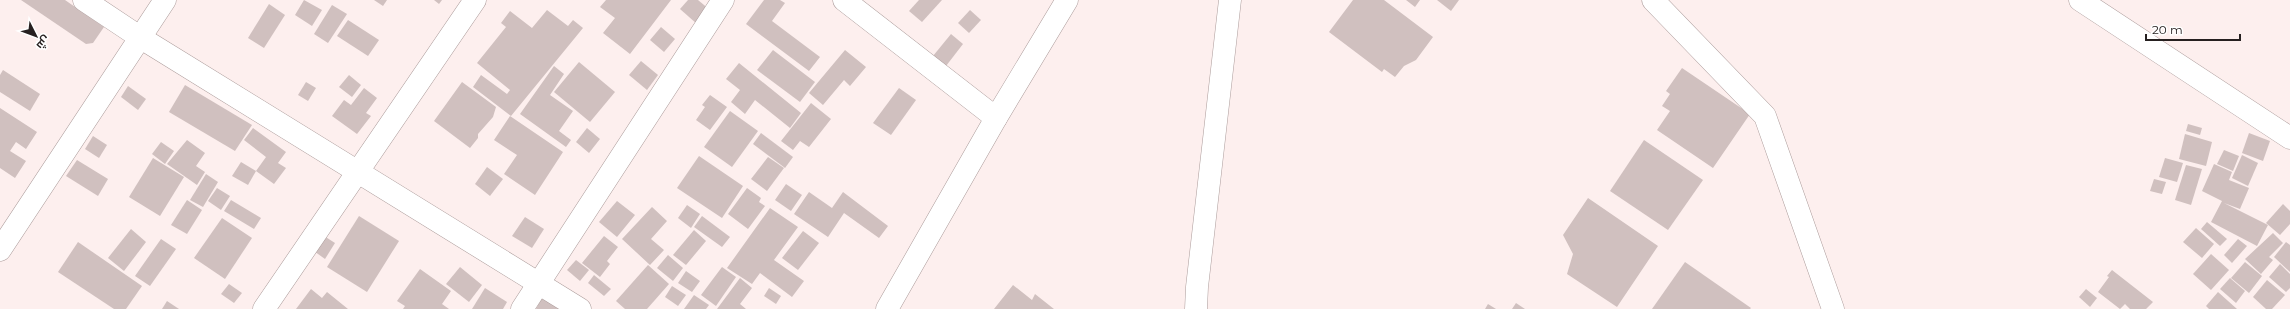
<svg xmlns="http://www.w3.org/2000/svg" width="2290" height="309" viewBox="0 0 2290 309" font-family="Montserrat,Cairo,sans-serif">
<rect width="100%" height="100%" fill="#fdefee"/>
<g fill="#d0c0bf">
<path d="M21,0H65L104,27L93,43L86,44Z"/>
<path d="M304,0L322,10L312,26L295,15Z"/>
<path d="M374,0H387L383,6Z"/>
<path d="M434,0H442L439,4Z"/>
<path d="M606,0H671L630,54L603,33L615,18L600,7Z"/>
<path d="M688,0H698L710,10L697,24L680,9Z"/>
<path d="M764,0H780L785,3L772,21L820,57L809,71L746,24Z"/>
<path d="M919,0H942L922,22L909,11Z"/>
<path d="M1353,0H1384L1433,37L1416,60L1404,66L1395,77L1384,69L1382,72L1329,32Z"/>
<path d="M1406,0H1420L1415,7Z"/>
<path d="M1437,0H1459L1451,11Z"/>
<path d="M269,4L285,15L264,48L248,38Z"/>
<path d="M332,5L347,14L328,43L314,34Z"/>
<path d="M547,10L568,26L573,20L583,28L511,116L473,87L481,75L507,94L510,90L477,63L506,27L501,23L510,11L532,28Z"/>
<path d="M970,10L981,20L969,33L958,23Z"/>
<path d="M348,20L379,40L368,56L337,36Z"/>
<path d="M661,27L675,39L664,52L650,40Z"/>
<path d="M951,34L963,44L946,66L933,56Z"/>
<path d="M773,50L815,82L800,102L757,70Z"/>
<path d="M845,50L866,67L850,86L844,80L823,105L809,93Z"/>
<path d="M641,61L658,75L647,90L629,75Z"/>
<path d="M579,62L615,92L590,122L554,92Z"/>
<path d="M739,63L801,113L790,128L755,100L745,114L731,102L740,90L726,79Z"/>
<path d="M554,66L564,74L550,95L573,111L559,131L571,140L566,147L520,114Z"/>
<path d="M1682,68L1750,114L1713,168L1657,130L1670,111L1662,106L1670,94L1666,91Z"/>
<path d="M3,70L40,94L30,111L0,92V75Z"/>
<path d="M349,75L361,85L352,97L339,87Z"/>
<path d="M306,82L316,88L308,101L298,95Z"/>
<path d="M462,82L496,107L493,117L478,134V138L470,148L434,121Z"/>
<path d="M185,85L252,125L235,151L169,112Z"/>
<path d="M128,86L146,99L138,110L121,97Z"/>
<path d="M364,88L377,98L366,113L371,116L357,134L332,116L344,100L351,105Z"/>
<path d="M899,88L916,100L891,135L873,123Z"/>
<path d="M710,95L727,107L710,130L696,120L705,107L702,105Z"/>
<path d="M811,103L831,119L809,147L800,141L793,150L781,141Z"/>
<path d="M0,108L37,132L26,149L16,142L10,151L26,161L15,178L0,168Z"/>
<path d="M730,111L758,131L732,167L704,147Z"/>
<path d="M510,116L563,152L535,195L504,174L517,155L494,140Z"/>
<path d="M2188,124L2202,128L2200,135L2186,131Z"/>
<path d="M253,128L286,152L278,163L286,168L274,184L256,171L266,157L244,140Z"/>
<path d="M587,128L600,139L589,153L576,142Z"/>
<path d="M761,133L793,157L785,168L753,144Z"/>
<path d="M2249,133L2270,141L2263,161L2242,153Z"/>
<path d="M2185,134L2212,142L2206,166L2179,159Z"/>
<path d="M93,136L107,145L99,158L85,149Z"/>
<path d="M187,140L205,153L196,166L205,172L197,185L167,164Z"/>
<path d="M1644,140L1703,180L1668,230L1610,191Z"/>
<path d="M161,142L174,151L165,164L152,154Z"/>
<path d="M2224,150L2239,156L2233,171L2217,164Z"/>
<path d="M2242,155L2258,163L2248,186L2232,178Z"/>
<path d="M699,156L743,186L722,218L677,188Z"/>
<path d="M768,157L784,168L767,191L751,179Z"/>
<path d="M153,158L184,177L160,216L129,197Z"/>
<path d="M2165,158L2183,163L2177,182L2159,177Z"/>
<path d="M77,160L108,179L98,196L66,176Z"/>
<path d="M241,162L256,171L248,185L232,176Z"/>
<path d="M2214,164L2232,172L2229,180L2249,188L2240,209L2224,203L2268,225L2257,246L2211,222L2222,201L2202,191Z"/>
<path d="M2186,165L2202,169L2191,205L2175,200Z"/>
<path d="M487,167L503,179L490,196L475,184Z"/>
<path d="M206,174L218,182L203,207L190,200Z"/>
<path d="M2154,179L2166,182L2162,194L2150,191Z"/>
<path d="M786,184L802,195L791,211L775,200Z"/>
<path d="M217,188L230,196L221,210L208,201Z"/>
<path d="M747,188L761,198L759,202L765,206L748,229L728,214Z"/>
<path d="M809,192L832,208L843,192L888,226L879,238L844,213L828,237L794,214Z"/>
<path d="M1588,198L1658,246L1617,307L1567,274L1573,254L1563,235Z"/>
<path d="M187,200L202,210L187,234L171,225Z"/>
<path d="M231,200L261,218L254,229L224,211Z"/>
<path d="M617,201L635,215L617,237L599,222Z"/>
<path d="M2283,204L2290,211V224L2280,235L2266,223Z"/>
<path d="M687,205L700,214L691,228L678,218Z"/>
<path d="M652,207L667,221L651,239L664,250L650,265L622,239Z"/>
<path d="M770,208L798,227L774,260L804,281L792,297L760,273L752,284L727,268Z"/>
<path d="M359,216L399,241L367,292L327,267Z"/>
<path d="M702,216L730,237L722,247L694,227Z"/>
<path d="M525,217L544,229L532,248L512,236Z"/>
<path d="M222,218L252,238L225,279L194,258Z"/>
<path d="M2207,222L2227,239L2220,246L2201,229Z"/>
<path d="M2196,228L2214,244L2202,258L2183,242Z"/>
<path d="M131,229L146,242L124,271L108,258Z"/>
<path d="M694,230L706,241L686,265L673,255Z"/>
<path d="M803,231L819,243L798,270L782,258Z"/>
<path d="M2273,233L2283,243L2269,257L2273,260L2261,274L2245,259Z"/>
<path d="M321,234L335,243L325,259L311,249Z"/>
<path d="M604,236L618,247L607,261L610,264L600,277L582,263Z"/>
<path d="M161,239L176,249L150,286L135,276Z"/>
<path d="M2238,239L2247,246L2232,263L2224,255Z"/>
<path d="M78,242L142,286L126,309H114L58,272Z"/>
<path d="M2286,242L2290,245V272L2274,257Z"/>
<path d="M2211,254L2229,270L2211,290L2193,274Z"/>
<path d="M668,255L683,268L673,281L657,268Z"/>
<path d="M576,260L589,270L580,281L567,270Z"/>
<path d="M1685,262L1751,308L1750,309H1652Z"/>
<path d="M2245,262L2262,276L2249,293L2231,278Z"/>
<path d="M2280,264L2290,274V288L2286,292L2269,277Z"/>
<path d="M648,265L669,284L647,309H625L616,301Z"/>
<path d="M460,267L482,285L469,302L446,284Z"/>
<path d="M722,267L736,277L716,306L701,295Z"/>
<path d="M420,269L451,291L442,304L449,309H403L405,306L397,301Z"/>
<path d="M2112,270L2153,302L2146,309H2130L2125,304L2120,309L2098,292L2109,277L2107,276Z"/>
<path d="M686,271L700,281L692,292L678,283Z"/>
<path d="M594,275L611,289L604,296L588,283Z"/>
<path d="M740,278L752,288L740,304L746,309H717Z"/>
<path d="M2230,278L2245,291L2236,303L2220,289Z"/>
<path d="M2267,280L2285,295L2272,309H2266L2253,297Z"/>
<path d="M229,284L242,293L234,303L221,294Z"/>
<path d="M1013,285L1032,300L1035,294L1054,309H994Z"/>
<path d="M672,286L686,295L678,306L665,297Z"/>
<path d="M485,288L507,302L503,309H472Z"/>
<path d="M769,288L781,296L776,304L764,296Z"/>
<path d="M311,289L322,298L327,292L348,309H296Z"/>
<path d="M2086,289L2097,298L2090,307L2079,297Z"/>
<path d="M2218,292L2237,309H2209L2206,306Z"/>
<path d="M694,295L709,305L706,309H684Z"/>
<path d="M543,296L565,309H536Z"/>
<path d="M167,301L179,309H162Z"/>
<path d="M1516,303L1525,309H1512Z"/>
<path d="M1488,304L1496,309H1485Z"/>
</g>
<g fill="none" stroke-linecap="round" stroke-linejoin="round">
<g stroke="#ab9b9a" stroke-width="23">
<g id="minor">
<path d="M84,0L141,38L580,309"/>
<path d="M844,0L996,118"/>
<path d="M1653,0L1765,116L1833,309"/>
<path d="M2080,0L2290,138"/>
<path d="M0,250L165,0"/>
<path d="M264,309L475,0"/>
<path d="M522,309L723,0"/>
<path d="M887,309L996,118L1067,0"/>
<path d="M1196,309L1197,287L1230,0"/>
</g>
</g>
<use href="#minor" stroke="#fff" stroke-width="22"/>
</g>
<g transform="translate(36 36) rotate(132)" stroke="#ffffff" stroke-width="3" paint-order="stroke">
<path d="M0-3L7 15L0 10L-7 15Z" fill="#262020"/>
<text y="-6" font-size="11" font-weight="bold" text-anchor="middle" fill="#262020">ش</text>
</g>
<path d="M2146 34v6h94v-6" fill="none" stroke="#262020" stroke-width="2"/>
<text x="2152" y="34" font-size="12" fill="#262020" stroke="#ffffff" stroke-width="3" paint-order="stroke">20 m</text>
</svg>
